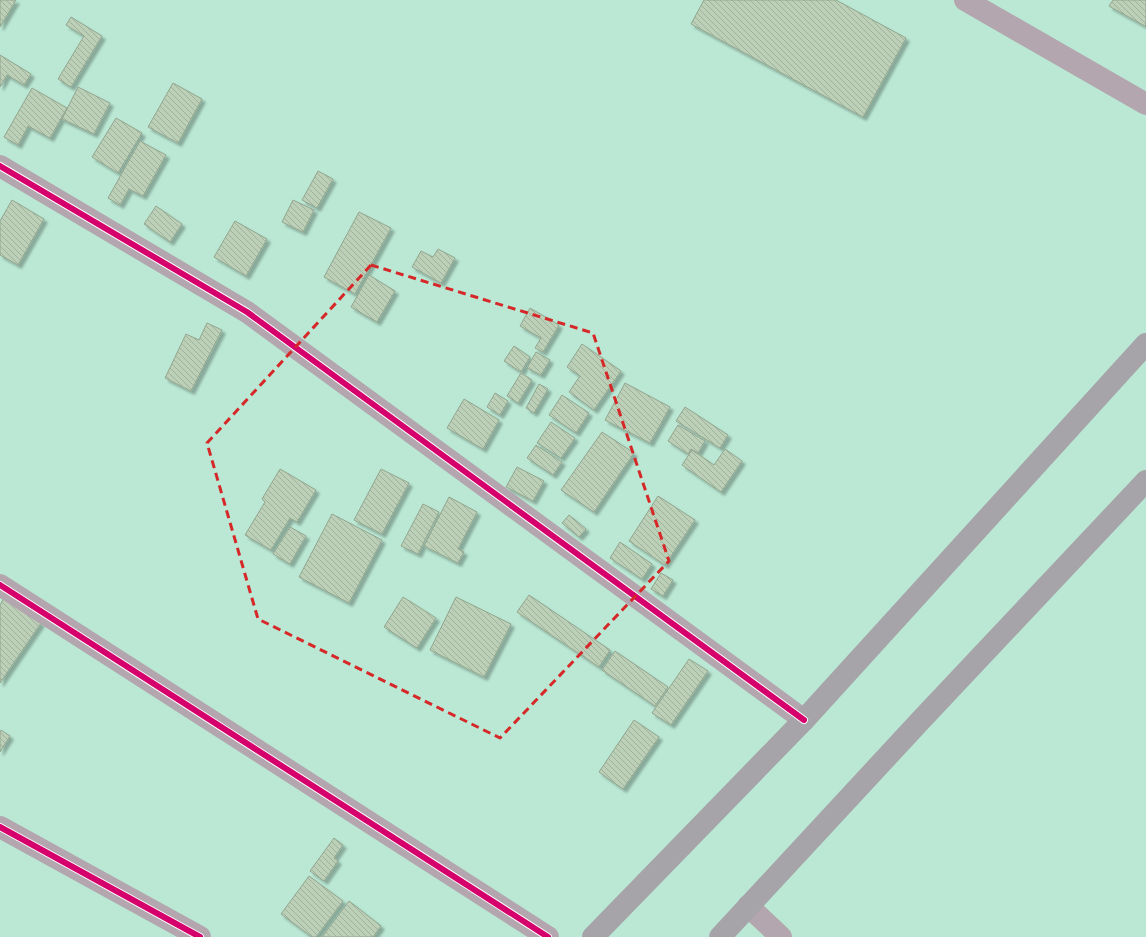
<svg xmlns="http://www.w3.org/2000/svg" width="1146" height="937" viewBox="0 0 1146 937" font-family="Jost,sans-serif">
<defs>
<pattern id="building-back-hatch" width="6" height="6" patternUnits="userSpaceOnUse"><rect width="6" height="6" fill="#bcd0b8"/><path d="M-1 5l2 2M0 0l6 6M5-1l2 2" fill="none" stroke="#a0b29e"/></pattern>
<filter id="shadow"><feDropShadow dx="3.5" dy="3.5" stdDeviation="1" flood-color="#0004"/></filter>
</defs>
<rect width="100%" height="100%" fill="#bae8d4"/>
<g fill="url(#building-back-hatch)" stroke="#92a58e" filter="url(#shadow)">
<path d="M0,0H16L0,27Z"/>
<path d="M704,0H836L906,38L863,117L691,24Z"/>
<path d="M1113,0H1146V25L1145,26L1109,6Z"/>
<path d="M71,17L102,36L71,87L58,79L84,36L66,25Z"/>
<path d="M0,55L31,74L24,85L7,75L0,87Z"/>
<path d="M173,83L202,99L178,143L148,127Z"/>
<path d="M78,87L110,103L94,134L62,119Z"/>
<path d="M32,88L67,108L50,138L28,126L18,145L4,137Z"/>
<path d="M116,118L142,133L118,173L92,157Z"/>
<path d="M140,141L166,155L143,196L129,189L120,205L108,198Z"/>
<path d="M318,171L333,179L317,208L302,200Z"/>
<path d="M12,200L44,219L18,265L0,255V221Z"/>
<path d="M293,200L314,210L303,232L282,222Z"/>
<path d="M156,206L182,224L170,242L144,224Z"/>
<path d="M359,212L391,228L355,294L324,277Z"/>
<path d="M235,221L267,239L246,276L214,257Z"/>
<path d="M438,249L455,258L441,283L412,267L421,251L433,257Z"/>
<path d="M369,275L395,291L377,322L351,307Z"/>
<path d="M530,308L559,325L543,352L535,348L541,338L520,326Z"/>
<path d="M207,323L222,330L191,391L165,378L186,334L199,340Z"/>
<path d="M582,344L621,371L594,410L569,392L580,376L567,367Z"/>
<path d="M514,346L530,357L521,372L504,361Z"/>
<path d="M536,352L550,360L541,375L527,368Z"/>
<path d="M521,373L532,380L518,403L507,396Z"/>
<path d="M625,383L670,407L650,443L605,420Z"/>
<path d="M539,384L548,389L534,413L526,408Z"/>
<path d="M495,393L508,401L500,415L487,407Z"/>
<path d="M562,395L589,413L576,433L549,415Z"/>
<path d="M464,399L499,420L483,449L447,428Z"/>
<path d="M685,407L728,435L720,448L676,421Z"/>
<path d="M551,422L575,438L561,458L537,443Z"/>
<path d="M678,425L705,441L698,453L691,449L688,454L668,441Z"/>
<path d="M602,432L634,453L594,512L561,490Z"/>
<path d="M536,445L562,462L553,475L527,458Z"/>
<path d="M725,449L742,461L721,492L682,465L692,450L714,465Z"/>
<path d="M517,467L544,481L533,501L506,487Z"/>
<path d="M280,469L316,490L297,522L290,518L271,550L245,535L265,502L262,499Z"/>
<path d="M381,469L409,483L382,534L354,520Z"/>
<path d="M658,496L695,520L665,565L629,541Z"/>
<path d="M449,497L477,512L458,549L464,552L458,563L424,546Z"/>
<path d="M423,504L439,512L418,554L401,546Z"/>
<path d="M332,514L382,540L349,603L299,577Z"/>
<path d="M569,515L586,529L579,537L562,523Z"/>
<path d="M290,527L306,536L290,564L273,554Z"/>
<path d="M620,542L652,564L642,579L610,558Z"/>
<path d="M661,573L673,580L663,596L651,589Z"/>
<path d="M529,595L610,650L599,667L517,612Z"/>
<path d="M403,597L436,618L417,648L384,627Z"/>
<path d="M456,597L511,624L484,677L430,650Z"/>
<path d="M4,598L41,623L0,683V605Z"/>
<path d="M615,651L668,687L655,706L602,670Z"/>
<path d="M689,659L708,671L671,725L652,713Z"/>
<path d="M634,720L659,737L623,789L599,772Z"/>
<path d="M1,730L10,736L0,752V732Z"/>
<path d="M334,838L343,845L334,858L338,861L324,881L310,871Z"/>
<path d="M309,876L343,901L316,937H312L281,914Z"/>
<path d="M349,901L381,926L373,937H322Z"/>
</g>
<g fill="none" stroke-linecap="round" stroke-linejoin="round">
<g stroke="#b3a6ae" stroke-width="22">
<path d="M965,0L1146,104"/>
<path d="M0,166L247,312L804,720"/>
<path d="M0,585L548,937"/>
<path d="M0,827L200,937"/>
<path d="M748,906L781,937"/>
</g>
<g stroke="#a6a4a9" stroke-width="22">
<path d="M593,937L804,720L1146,344"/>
<path d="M720,937L921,720L1146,481"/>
</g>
<g stroke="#fff" stroke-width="8">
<g id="cycleway">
<path d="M0,166L247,312L804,720"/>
<path d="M0,585L548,937"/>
<path d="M0,827L200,937"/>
</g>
</g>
<use href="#cycleway" stroke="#d6006c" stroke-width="6"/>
</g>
<path fill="none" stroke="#d62828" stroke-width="3" stroke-dasharray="8 5" stroke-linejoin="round" d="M371,265L593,333L669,561L500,738L258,619L207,443Z"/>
</svg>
